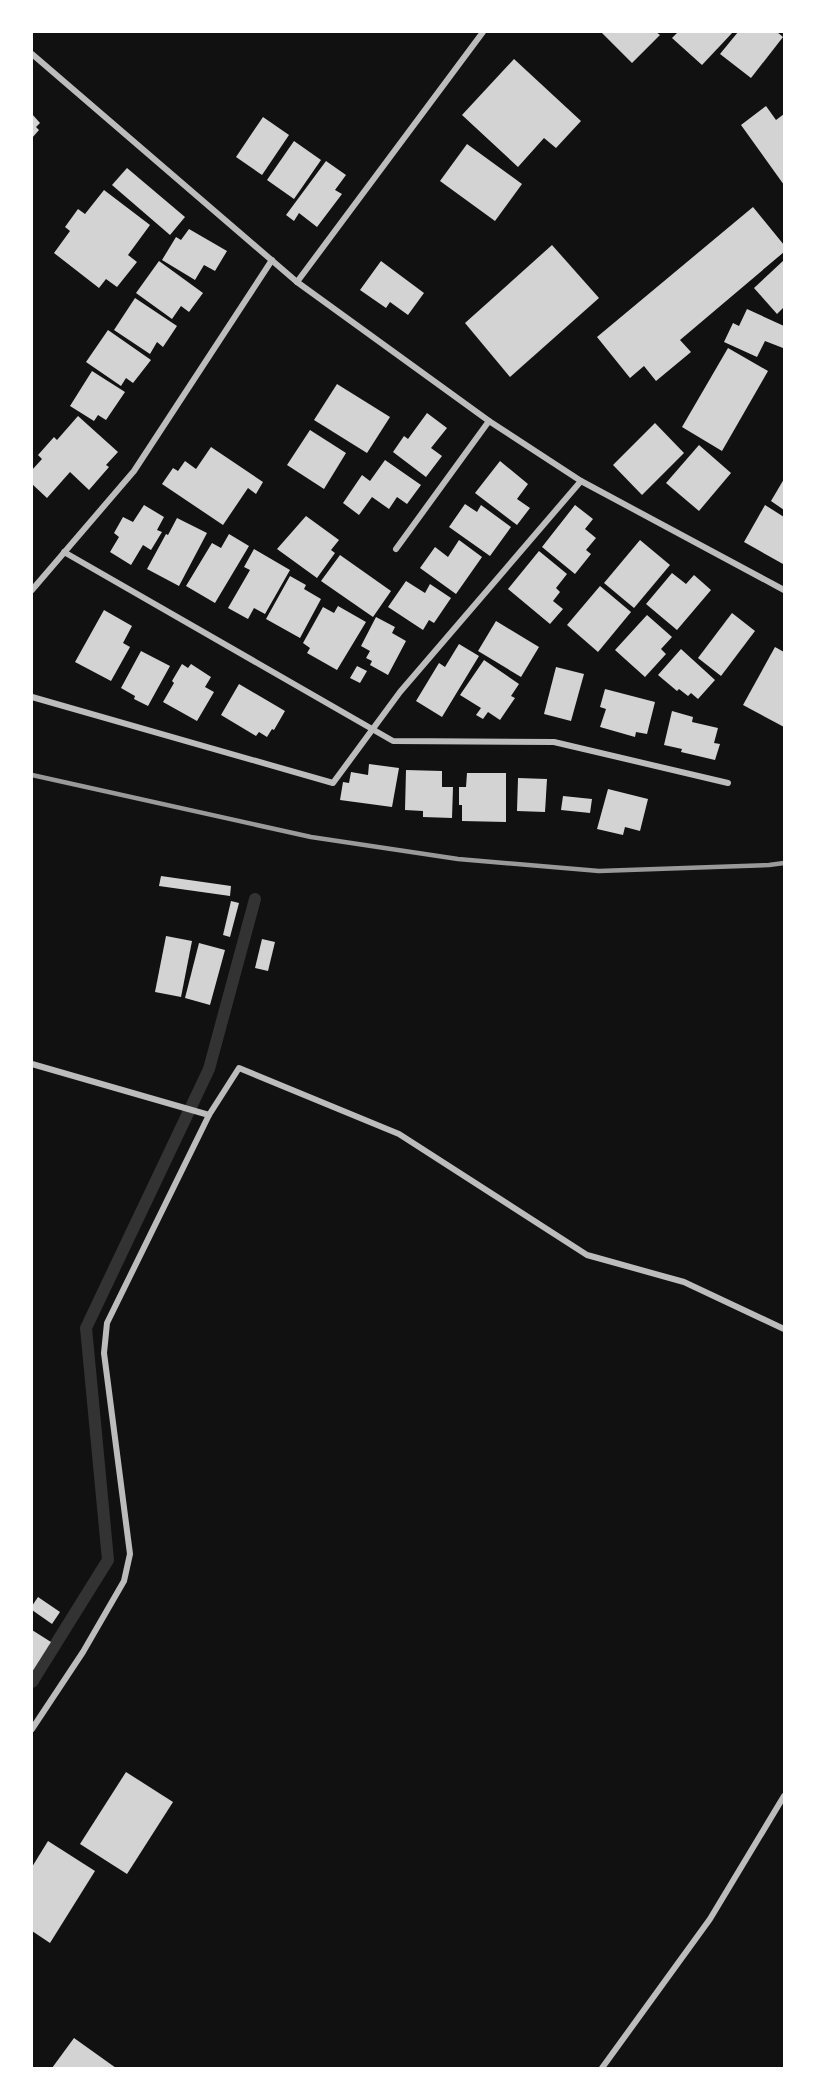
<svg xmlns="http://www.w3.org/2000/svg" width="816" height="2100" viewBox="0 0 816 2100" font-family="Lato,sans-serif">
<rect width="100%" height="100%" fill="#111"/>
<g fill="none" stroke-linecap="round" stroke-linejoin="round">
<path stroke="#333" stroke-width="12" d="M32,1682L108,1560L86,1328L209,1069L255,899"/>
</g>
<g fill="#d3d3d3">
<path d="M601,32H656L660,35L632,63Z"/>
<path d="M678,32H733L702,65L672,38Z"/>
<path d="M738,32H777L783,37L751,78L720,54Z"/>
<path d="M514,59L581,121L556,148L544,138L518,167L462,115Z"/>
<path d="M766,106L776,120L784,114V185L741,125Z"/>
<path d="M32,114L40,123L36,127L39,130L32,138Z"/>
<path d="M263,117L289,135L262,175L236,157Z"/>
<path d="M294,141L321,160L294,199L267,180Z"/>
<path d="M467,144L522,184L495,221L440,181Z"/>
<path d="M326,161L346,175L335,190L342,194L317,227L299,213L294,221L286,215Z"/>
<path d="M127,168L185,217L170,235L112,185Z"/>
<path d="M104,190L150,225L128,255L137,262L117,287L106,279L99,288L54,253L70,231L65,227L78,209L85,214Z"/>
<path d="M753,207L784,245V252L680,340L691,352L656,381L644,366L630,378L597,337Z"/>
<path d="M189,229L227,251L215,271L204,265L195,280L162,260L176,237L181,240Z"/>
<path d="M552,245L599,298L510,377L465,323Z"/>
<path d="M784,260V307L777,314L754,288Z"/>
<path d="M159,261L203,293L189,312L181,306L172,319L136,293Z"/>
<path d="M381,261L424,293L408,315L390,302L386,308L360,290Z"/>
<path d="M135,298L177,326L163,347L157,342L150,354L114,330Z"/>
<path d="M747,309L784,326L783,348L765,341L757,357L724,342L733,323L739,326Z"/>
<path d="M108,330L151,360L133,383L126,378L121,386L86,362Z"/>
<path d="M728,348L768,371L722,451L682,427Z"/>
<path d="M92,371L125,392L106,420L98,415L94,421L70,406Z"/>
<path d="M337,384L390,417L367,453L314,420Z"/>
<path d="M427,413L447,428L431,448L442,456L426,477L393,452L404,436L408,439Z"/>
<path d="M78,416L118,452L106,465L109,467L89,490L70,472L47,498L32,484V470L42,459L38,455L54,437L57,440Z"/>
<path d="M655,423L684,453L642,495L613,465Z"/>
<path d="M310,430L346,453L324,489L287,465Z"/>
<path d="M699,445L731,473L699,511L666,483Z"/>
<path d="M211,447L263,482L256,494L248,488L223,525L162,484L173,468L178,471L185,461L196,469Z"/>
<path d="M385,460L421,485L407,504L397,497L389,509L372,497L359,515L343,503L362,475L370,481Z"/>
<path d="M500,461L528,484L517,499L530,508L517,525L475,493Z"/>
<path d="M784,479V510L771,501Z"/>
<path d="M465,504L477,512L481,505L511,527L490,556L449,527Z"/>
<path d="M144,505L164,517L157,530L162,532L151,550L143,545L131,565L110,552L119,537L114,533L123,517L133,522Z"/>
<path d="M575,505L593,519L585,529L596,538L586,550L591,554L575,574L542,547Z"/>
<path d="M765,505L784,517L783,564L744,542Z"/>
<path d="M306,516L339,540L331,550L335,553L317,578L277,549Z"/>
<path d="M177,518L207,533L179,586L147,569L166,534L168,535Z"/>
<path d="M229,534L249,546L215,603L186,586L212,543L221,548Z"/>
<path d="M459,540L482,557L456,594L420,568L435,547L448,557Z"/>
<path d="M640,540L670,565L634,608L604,583Z"/>
<path d="M254,549L290,570L265,614L254,608L248,619L228,608L250,570L244,567Z"/>
<path d="M539,551L567,574L556,588L560,592L553,601L563,609L550,624L508,589Z"/>
<path d="M340,555L391,591L373,617L321,581Z"/>
<path d="M672,573L686,584L694,575L711,590L677,630L646,604Z"/>
<path d="M290,576L306,585L304,589L321,599L300,638L266,619Z"/>
<path d="M406,581L425,593L430,584L451,598L434,623L429,620L423,630L388,607Z"/>
<path d="M600,586L631,612L598,652L567,625Z"/>
<path d="M338,606L366,622L337,670L307,653L310,648L303,643L323,607L334,613Z"/>
<path d="M104,610L132,626L123,643L130,647L111,681L75,662Z"/>
<path d="M732,613L755,631L721,676L698,658Z"/>
<path d="M647,615L672,637L661,649L666,654L645,677L615,650Z"/>
<path d="M376,617L395,627L392,633L406,641L388,675L370,665L372,661L366,658L370,651L361,646Z"/>
<path d="M496,621L539,647L521,677L478,651Z"/>
<path d="M459,644L479,656L442,717L416,701L439,663L445,667Z"/>
<path d="M775,647L784,652V727L743,705Z"/>
<path d="M681,649L715,680L698,699L691,693L688,696L679,689L677,691L658,675Z"/>
<path d="M141,651L170,666L148,706L134,699L135,696L121,688Z"/>
<path d="M484,660L519,684L511,696L515,698L500,720L488,712L483,719L476,715L481,708L460,695Z"/>
<path d="M182,664L188,668L191,664L211,677L205,687L214,692L197,721L163,702L174,683L172,681Z"/>
<path d="M357,666L367,671L360,683L350,678Z"/>
<path d="M556,667L584,674L571,721L544,714Z"/>
<path d="M239,684L285,711L274,730L272,729L267,737L259,732L256,736L221,715Z"/>
<path d="M605,689L655,702L647,734L636,732L635,737L600,727L606,709L600,707Z"/>
<path d="M672,711L693,717L692,722L718,728L714,743L720,744L715,760L681,752L682,749L664,745Z"/>
<path d="M369,764L399,768L392,807L340,800L343,782L349,783L351,772L368,775Z"/>
<path d="M406,770L442,771V787H453L452,818L423,817V811L405,810Z"/>
<path d="M467,773H506V822L462,821V805H459V787H466Z"/>
<path d="M518,778L547,779L545,812L517,811Z"/>
<path d="M608,789L648,799L640,831L625,827L623,835L597,829Z"/>
<path d="M563,796L592,799L590,813L561,810Z"/>
<path d="M161,876L231,886L230,896L159,886Z"/>
<path d="M231,901L239,903L230,937L223,935Z"/>
<path d="M166,936L192,941L181,997L155,992Z"/>
<path d="M262,939L275,942L268,971L255,968Z"/>
<path d="M199,943L225,950L210,1005L185,998Z"/>
<path d="M38,1597L60,1612L52,1624L32,1610V1606Z"/>
<path d="M32,1630L51,1642L32,1672Z"/>
<path d="M126,1772L173,1802L127,1874L80,1844Z"/>
<path d="M48,1841L95,1871L50,1943L32,1931V1867Z"/>
<path d="M74,2038L116,2068H52Z"/>
</g>
<g fill="none" stroke-linecap="round" stroke-linejoin="round">
<g stroke="#bcbcbc" stroke-width="6">
<path d="M32,54L297,282L489,421L581,481L784,590"/>
<path d="M297,282L483,32"/>
<path d="M396,549L489,421"/>
<path d="M64,552L393,741L554,742L728,783"/>
<path d="M32,590L134,471L272,260"/>
<path d="M32,697L333,783L400,692L581,481"/>
<path d="M32,1064L209,1115"/>
<path d="M32,1729L83,1652L124,1581L130,1554L104,1353L107,1323L209,1115L239,1068L399,1134L587,1255L684,1282L784,1329"/>
<path d="M602,2068L710,1919L784,1796"/>
</g>
<path stroke="#9a9a9a" stroke-width="4.5" d="M32,775L311,837L458,859L599,871L769,865L784,863"/>
</g>
<rect width="816" height="2100" fill="none" stroke="#ffffff" stroke-width="66"/>
</svg>
